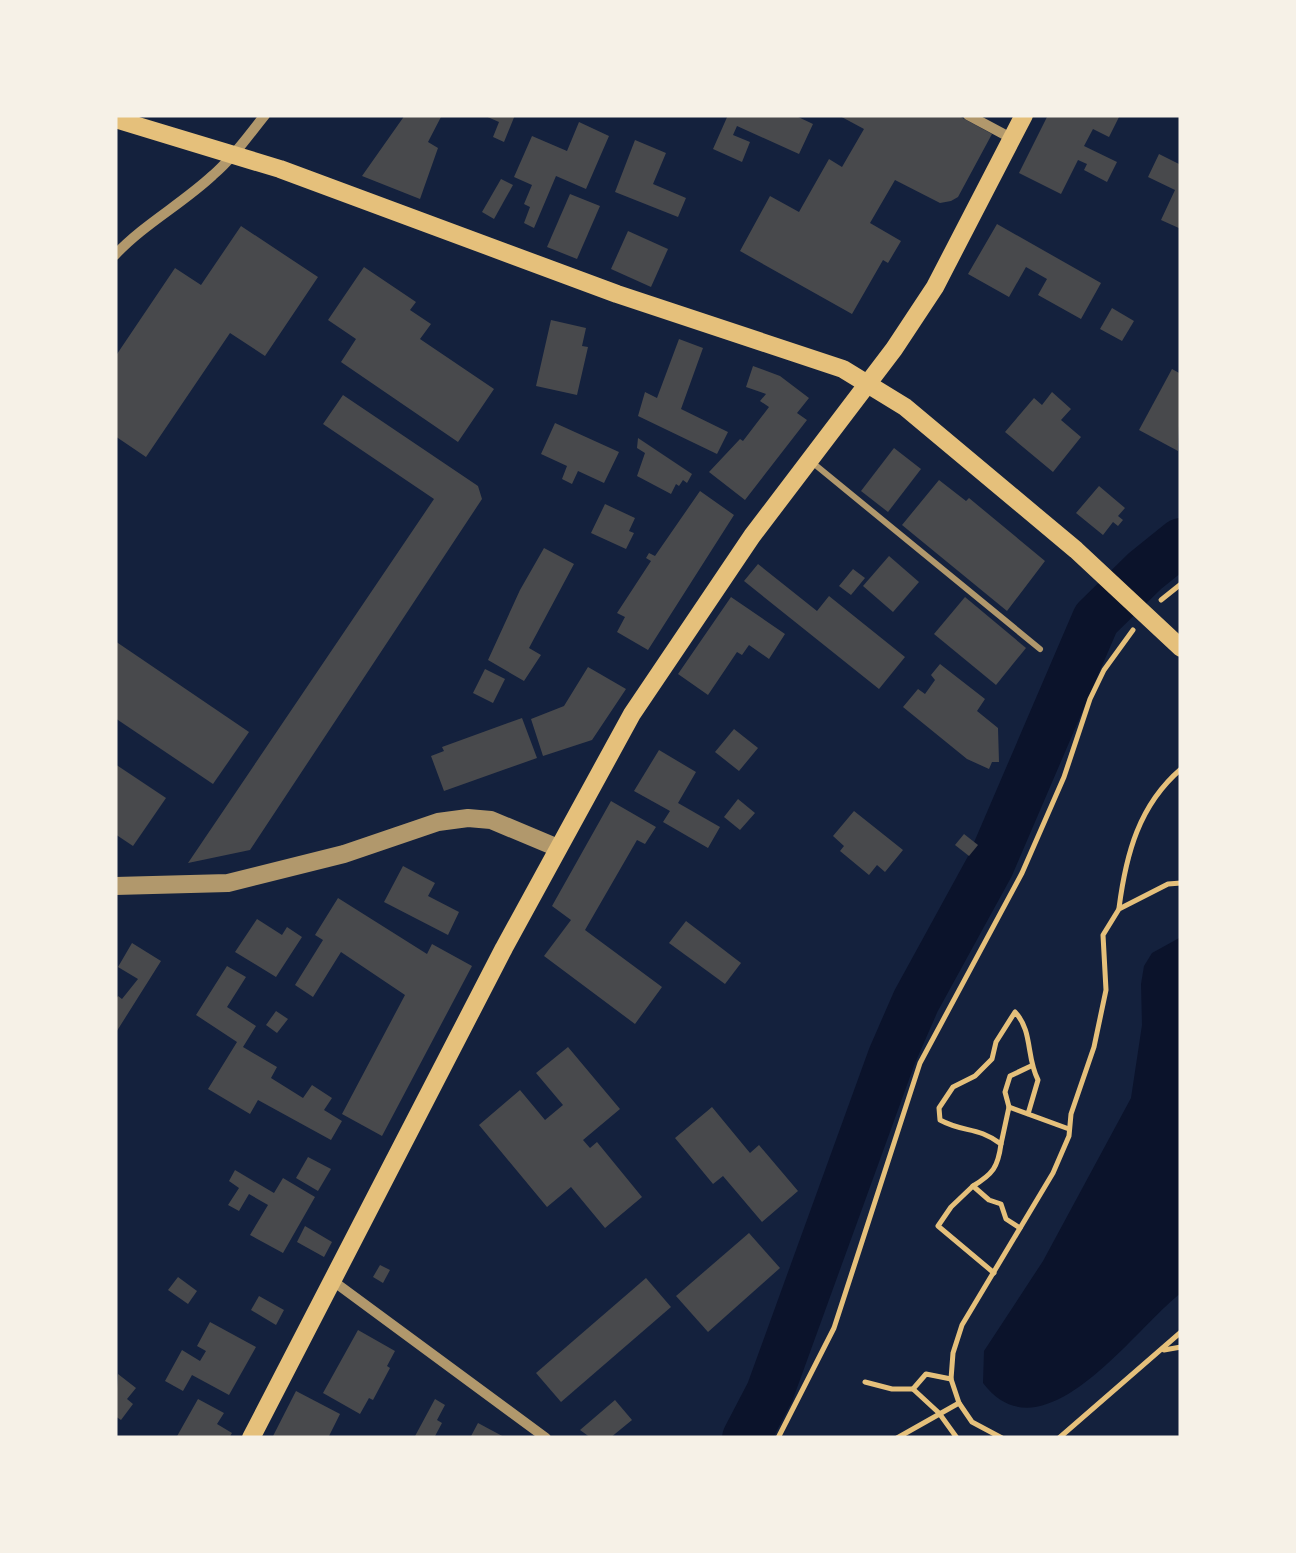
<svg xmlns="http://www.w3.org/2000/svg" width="1296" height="1553" viewBox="0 0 1296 1553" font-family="'Open Sans',sans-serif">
<rect width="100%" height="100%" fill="#14213d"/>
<path fill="#0b132b" d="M1181,937V1293C1134,1329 1043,1462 983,1383L984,1351L1043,1261L1131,1098L1142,1025L1141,984L1144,966L1152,953Z"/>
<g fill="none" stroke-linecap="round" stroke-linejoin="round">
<path stroke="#0b132b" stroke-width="48" d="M746,1438L770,1392L892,1056L916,1001L990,866L1096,619L1145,571L1181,542"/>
</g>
<g fill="#48494c">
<path d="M405,115H442L428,142L438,148L420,199L362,176Z"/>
<path d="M483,115H515L504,142L493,137L499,122Z"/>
<path d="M728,115H794L813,124L799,154L737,126L733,135L750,142L742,162L713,149Z"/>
<path d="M838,115H957L992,134L958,197L951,201L940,203L895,180L870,223L901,241L888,263L883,260L852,314L740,251L770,196L799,212L829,159L842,167L864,129Z"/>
<path d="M1048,115H1120L1109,137L1093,129L1084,146L1117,162L1107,182L1084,170L1087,164L1078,160L1061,194L1019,173Z"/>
<path d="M579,122L609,136L586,189L556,176L534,228L524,223L530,207L524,204L532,185L514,177L532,136L567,151Z"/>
<path d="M635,140L666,153L653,184L686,198L678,217L615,192Z"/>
<path d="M1159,154L1181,165V229L1161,220L1175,190L1148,177Z"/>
<path d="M501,179L513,185L494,219L482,212Z"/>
<path d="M570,194L600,206L577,259L547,247Z"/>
<path d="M997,224L1101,283L1081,319L1038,295L1047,279L1026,267L1009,297L968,274Z"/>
<path d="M241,226L318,277L265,356L230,333L146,457L115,436V357L175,268L201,285Z"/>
<path d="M628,231L668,249L651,287L611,269Z"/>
<path d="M364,267L416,302L410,310L431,324L420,339L494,389L458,442L341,362L356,339L328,320Z"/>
<path d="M1112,308L1134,321L1122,341L1100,329Z"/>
<path d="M551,320L586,328L582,346L588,347L577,395L536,386Z"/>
<path d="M679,339L703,348L681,409L728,432L717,454L638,416L645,392L657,398Z"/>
<path d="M753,366L780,376L809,398L797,413L807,420L745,500L709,472L740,439L743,441L769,407L760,401L766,394L746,387Z"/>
<path d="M1172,369L1181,374L1178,451L1139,430Z"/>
<path d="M1052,392L1071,409L1061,420L1081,437L1053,472L1005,432L1034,398L1042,405Z"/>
<path d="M343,395L478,486L482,499L250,850L188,863L434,499L323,424Z"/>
<path d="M555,423L619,452L604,483L578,471L572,484L562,479L567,466L541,454Z"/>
<path d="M638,438L692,474L687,483L683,480L679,486L676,484L671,494L637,476L645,453L637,448Z"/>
<path d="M894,448L921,469L888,512L861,491Z"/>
<path d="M939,480L966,501L969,498L1045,561L1007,611L902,525Z"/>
<path d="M1099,486L1125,508L1118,516L1123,520L1118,526L1113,522L1103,535L1076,513Z"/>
<path d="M700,491L734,515L648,650L617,632L625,617L617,613L651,561L646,558L649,553L655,556Z"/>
<path d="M605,504L635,518L629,531L634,533L626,549L591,533Z"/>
<path d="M544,548L574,564L529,648L541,655L524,681L488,660L520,590Z"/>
<path d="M889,556L919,582L893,612L863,586Z"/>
<path d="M758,564L817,611L829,596L905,657L879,689L744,581Z"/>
<path d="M853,569L865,578L851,595L839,586Z"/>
<path d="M731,597L785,634L769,659L749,645L742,655L737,652L708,695L678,674Z"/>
<path d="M965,597L1026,648L996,685L934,634Z"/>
<path d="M115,641L249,732L213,784L115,718Z"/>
<path d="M940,664L985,699L977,711L998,728L999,762H992L989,769L967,759L903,707L918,689L925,694L935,680L931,675Z"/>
<path d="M588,667L626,689L592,740L543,756L531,719L564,706Z"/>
<path d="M485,669L505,679L493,703L473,693Z"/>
<path d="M522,718L537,758L444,791L431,756L444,751L442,747Z"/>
<path d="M734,729L758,748L739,771L715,752Z"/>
<path d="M659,750L696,772L678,803L720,827L708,848L663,822L670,811L634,791Z"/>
<path d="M115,764L166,798L133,846L115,834Z"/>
<path d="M738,799L755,813L740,830L724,817Z"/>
<path d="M611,801L656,827L645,844L637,840L585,930L662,987L635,1024L544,956L571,920L552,906Z"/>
<path d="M854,811L903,850L885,872L877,865L869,875L840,851L844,846L833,836Z"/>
<path d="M964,834L978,845L969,856L955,845Z"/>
<path d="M403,866L435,883L428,896L459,912L448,935L384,902Z"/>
<path d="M338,898L427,954L432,944L472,966L382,1136L342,1114L405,995L341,952L313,997L295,985L323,940L315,935Z"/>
<path d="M257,919L282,935L287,927L302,937L276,977L235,952Z"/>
<path d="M686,921L741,963L725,984L669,943Z"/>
<path d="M132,943L161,961L115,1034V1001L118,996L122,999L138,979L118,967Z"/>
<path d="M227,966L246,977L227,1007L256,1026L243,1047L277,1067L271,1078L303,1098L312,1085L332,1098L324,1110L342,1121L331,1140L258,1100L250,1114L208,1089L237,1042L196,1015Z"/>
<path d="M276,1011L288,1019L277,1033L266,1025Z"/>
<path d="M568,1047L620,1109L583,1140L590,1148L597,1142L642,1197L605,1228L571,1187L547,1207L479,1125L520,1090L545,1120L563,1105L536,1073Z"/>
<path d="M712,1107L750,1153L759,1145L798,1191L762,1222L723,1176L713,1184L675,1138Z"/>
<path d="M308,1157L331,1169L318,1191L296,1178Z"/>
<path d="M235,1170L274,1193L283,1178L315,1197L283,1253L250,1235L268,1205L249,1194L239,1211L228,1205L239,1188L229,1181Z"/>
<path d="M305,1226L332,1242L324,1257L297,1242Z"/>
<path d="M749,1233L780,1268L708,1332L676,1296Z"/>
<path d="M380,1265L390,1270L383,1283L373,1277Z"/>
<path d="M178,1277L197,1291L188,1304L168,1290Z"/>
<path d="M646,1278L671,1307L561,1402L536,1373Z"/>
<path d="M259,1296L284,1310L276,1325L251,1310Z"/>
<path d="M210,1322L256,1347L229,1395L192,1375L183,1391L165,1381L182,1350L200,1361L206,1351L197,1346Z"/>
<path d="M358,1330L395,1351L387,1366L390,1368L373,1400L369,1398L360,1414L323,1393Z"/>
<path d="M118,1374L136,1388L127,1399L133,1404L121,1420L115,1416Z"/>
<path d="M296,1391L340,1414L328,1438H272Z"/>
<path d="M198,1399L224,1413L217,1424L232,1433L229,1438H176Z"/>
<path d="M435,1399L445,1405L437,1420L442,1423L434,1438H414Z"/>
<path d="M615,1400L632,1420L610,1438H591L580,1430Z"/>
<path d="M478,1423L506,1438H470Z"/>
</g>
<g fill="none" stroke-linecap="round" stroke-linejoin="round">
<g stroke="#e5c07b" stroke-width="5">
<path d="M1161,600L1181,584"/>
<path d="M1119,908C1126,854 1139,805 1181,769"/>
<path d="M1009,1107L1005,1092L1010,1076L1031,1066"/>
<path d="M1028,1114L1038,1080C1026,1057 1033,1031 1015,1012L996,1042L992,1059L975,1076L953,1087L939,1108L940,1120C964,1133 977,1126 1001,1144L1009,1107L1069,1129"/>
<path d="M973,1186C993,1174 998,1167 1001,1144"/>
<path d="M994,1273L938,1226L951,1207L973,1186L989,1200L1001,1204L1006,1219L1020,1228"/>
<path d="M1164,1350L1181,1347"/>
<path d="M951,1379L926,1374L913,1389L939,1413L957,1438"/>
<path d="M865,1382L892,1389H913"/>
<path d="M778,1438L834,1328L920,1063L1022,873L1064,777L1090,699L1104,670L1133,630"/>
<path d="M897,1438L959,1403"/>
<path d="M1002,1438L972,1422L959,1403L951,1379L953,1353L962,1325L1053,1173L1069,1136L1071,1114L1094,1047L1106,990L1103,935L1119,909L1168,884L1181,883"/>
<path d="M1059,1438L1181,1332"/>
</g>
<path stroke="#b1986c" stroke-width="6" d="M813,463L1040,649"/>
<g stroke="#b1986c" stroke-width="10">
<path d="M968,115L1011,138"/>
<path d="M115,255C144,224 182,204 213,175C233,158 248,136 265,115"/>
<path d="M333,1281L546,1438"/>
</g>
<path stroke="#b1986c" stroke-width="18" d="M115,886L228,883L344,854L438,822L468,818L491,820L558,848"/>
<g stroke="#e5c07b" stroke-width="18">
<path d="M115,119L280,169L617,294L843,369L905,407L1076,550L1181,648"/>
<path d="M251,1438L504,948L632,714L752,536L894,349L935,287L1024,115"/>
</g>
</g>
<rect width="1296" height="1553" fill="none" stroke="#f6f1e7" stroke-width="235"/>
</svg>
